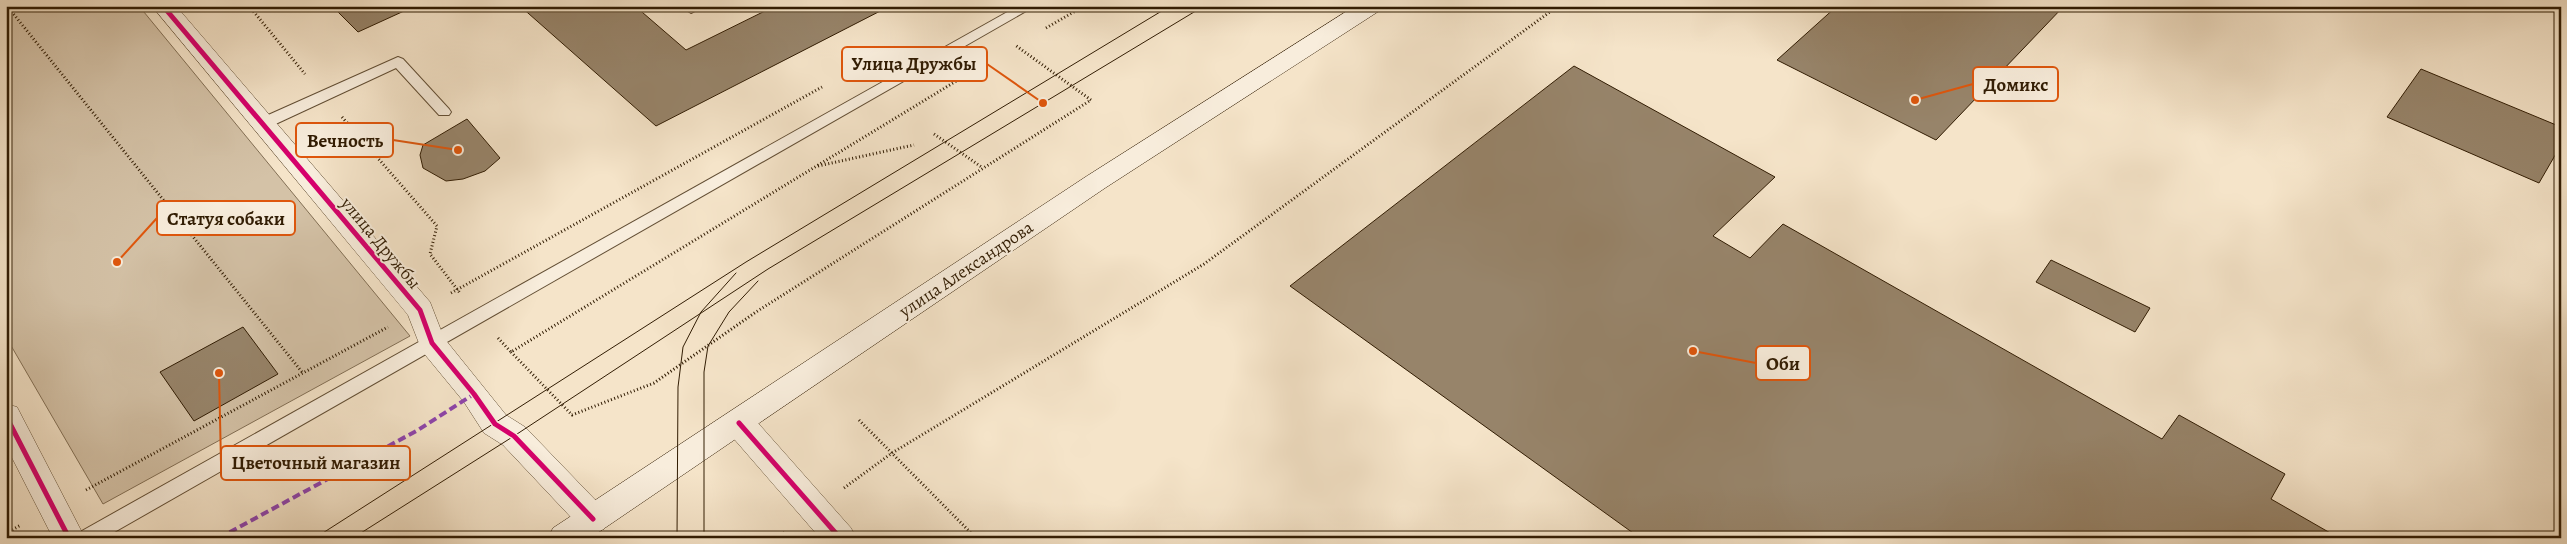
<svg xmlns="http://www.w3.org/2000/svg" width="2567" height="544" viewBox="0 0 2567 544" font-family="Alegreya,serif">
<rect width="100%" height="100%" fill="#f5e4c9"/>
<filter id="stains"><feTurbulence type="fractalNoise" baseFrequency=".004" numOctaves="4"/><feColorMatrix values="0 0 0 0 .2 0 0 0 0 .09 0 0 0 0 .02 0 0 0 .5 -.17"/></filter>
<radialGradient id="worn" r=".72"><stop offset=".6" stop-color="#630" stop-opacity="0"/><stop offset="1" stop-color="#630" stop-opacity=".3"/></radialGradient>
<path fill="#d4c2a7" stroke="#826f55" d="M6,6H139L410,336L103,504L6,337Z"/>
<g fill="#97846a" stroke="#311c03">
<path d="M332,6H415L358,32Z"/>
<path d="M520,6H635L686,50L775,6H890L656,126Z"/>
<path d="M1837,6H2064L1936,140L1777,60Z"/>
<path d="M1574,66L1775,177L1713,236L1750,258L1783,224L2162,439L2179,415L2285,474L2271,499L2339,538H1640L1290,286Z"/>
<path d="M2421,69L2561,127V145L2539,183L2387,117Z"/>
<path d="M467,119L500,158L485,171L463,179L446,181L423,168L420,155L423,145Z"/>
<path d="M2051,260L2150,308L2135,332L2036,282Z"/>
<path d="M243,327L278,374L194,421L160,372Z"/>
</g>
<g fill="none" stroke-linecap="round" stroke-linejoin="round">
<g stroke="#624e34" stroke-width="2">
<g id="lane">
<path d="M680,6H704L691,13Z"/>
<path d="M1018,6H1035L104,538H78L80,532Z"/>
<path d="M398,57L403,59L449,109L451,112L449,115H439L396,68L267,128H257L255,124L257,120Z"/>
</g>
</g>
<g stroke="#624e34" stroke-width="1">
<g id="street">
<path d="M152,6H176L430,302L444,338L506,415L525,427L604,509L609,519L604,529L593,533L582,529L503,445L484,433L464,402L422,351L408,315Z"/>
<path d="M6,404L17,407L85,538H53L6,446Z"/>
<path d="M739,411L750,414L851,528L856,538H820L728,432L724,423L728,414Z"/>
</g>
</g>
<g stroke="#311c03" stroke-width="1">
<path id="secondary" d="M1355,6H1382L1379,11L1105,188L590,538H548L553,528L1087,176Z"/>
</g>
<g stroke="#311c03" stroke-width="3" stroke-dasharray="1 2.5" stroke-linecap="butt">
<path d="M7,6L302,372"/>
<path d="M249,6L305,74"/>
<path d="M1046,28L1084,6"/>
<path d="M342,117L437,226L430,254L460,293"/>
<path d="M934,134L983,168"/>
<path d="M818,166L914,145"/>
<path d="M451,293L822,87"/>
<path d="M498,338L511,352L976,69"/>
<path d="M511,352L572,415L654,383L756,312L1091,100L1015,45"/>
<path d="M859,420L976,538"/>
<path d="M844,488L892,453L1204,264L1558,6"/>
<path d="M86,490L388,327"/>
<path d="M6,533L21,525"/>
<path d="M779,538L786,531"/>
</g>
<use href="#lane" fill="#f8eddc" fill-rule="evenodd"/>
<use href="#street" fill="#f8eddc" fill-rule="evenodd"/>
<use href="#secondary" fill="#f8eddc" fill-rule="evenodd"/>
<g stroke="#311c03" stroke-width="1">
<path d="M315,538L746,262L1170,6"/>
<path d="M353,538L514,436L768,269L1204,6"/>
<path d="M677,538L678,387L683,347L701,312L736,273"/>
<path d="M704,538V372L708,346L729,312L758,281"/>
</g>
<path stroke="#8e44ad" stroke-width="4" stroke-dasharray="8 4" stroke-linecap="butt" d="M219,538L418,430L474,394"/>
<g stroke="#f8eddc" stroke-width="8">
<g id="cycleway">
<path d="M163,6L420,310L432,343L474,394L495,424L514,436L593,519"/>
<path d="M6,416L69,538"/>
<path d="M739,423L840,538"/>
</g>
</g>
<use href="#cycleway" stroke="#d6006c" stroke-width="5"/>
</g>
<g text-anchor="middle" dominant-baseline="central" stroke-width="4" stroke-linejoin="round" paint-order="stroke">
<g font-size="18" fill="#311c03" stroke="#f8eddc">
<text transform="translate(381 243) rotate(50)">улица Дружбы</text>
<text transform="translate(966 269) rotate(-34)">улица Александрова</text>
</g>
</g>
<path fill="none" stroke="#df560c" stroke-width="2" d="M1043 103L987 64M1915 100L1973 84M458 150L393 140M117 262L157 218M1693 351L1756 363M219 373L221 463"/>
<g fill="#df560c" stroke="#f8eddc" stroke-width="2">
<circle cx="1043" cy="103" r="5"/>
<circle cx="1915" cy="100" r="5"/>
<circle cx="458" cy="150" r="5"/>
<circle cx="117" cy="262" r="5"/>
<circle cx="1693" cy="351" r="5"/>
<circle cx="219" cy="373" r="5"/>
</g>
<g fill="#f8eddc" stroke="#df560c" stroke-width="2">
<rect x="842" y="47" width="145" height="34" rx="5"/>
<rect x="1973" y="67" width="85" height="34" rx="5"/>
<rect x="296" y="123" width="97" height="34" rx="5"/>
<rect x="157" y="201" width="138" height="34" rx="5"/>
<rect x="1756" y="346" width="54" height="34" rx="5"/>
<rect x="221" y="446" width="189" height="34" rx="5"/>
</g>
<g font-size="19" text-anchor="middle" font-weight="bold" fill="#311c03">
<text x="914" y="70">Улица Дружбы</text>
<text x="2016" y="91">Домикс</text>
<text x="345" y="147">Вечность</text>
<text x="226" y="225">Статуя собаки</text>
<text x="1783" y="370">Оби</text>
<text x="316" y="469">Цветочный магазин</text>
</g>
<rect width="2567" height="544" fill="none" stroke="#f5e4c9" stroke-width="25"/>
<rect x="8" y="8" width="2552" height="529" fill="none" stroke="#311c03" stroke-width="2.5"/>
<rect x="12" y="12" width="2542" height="519" fill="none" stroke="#311c03"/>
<rect width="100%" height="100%" filter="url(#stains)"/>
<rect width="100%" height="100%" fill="url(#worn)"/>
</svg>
